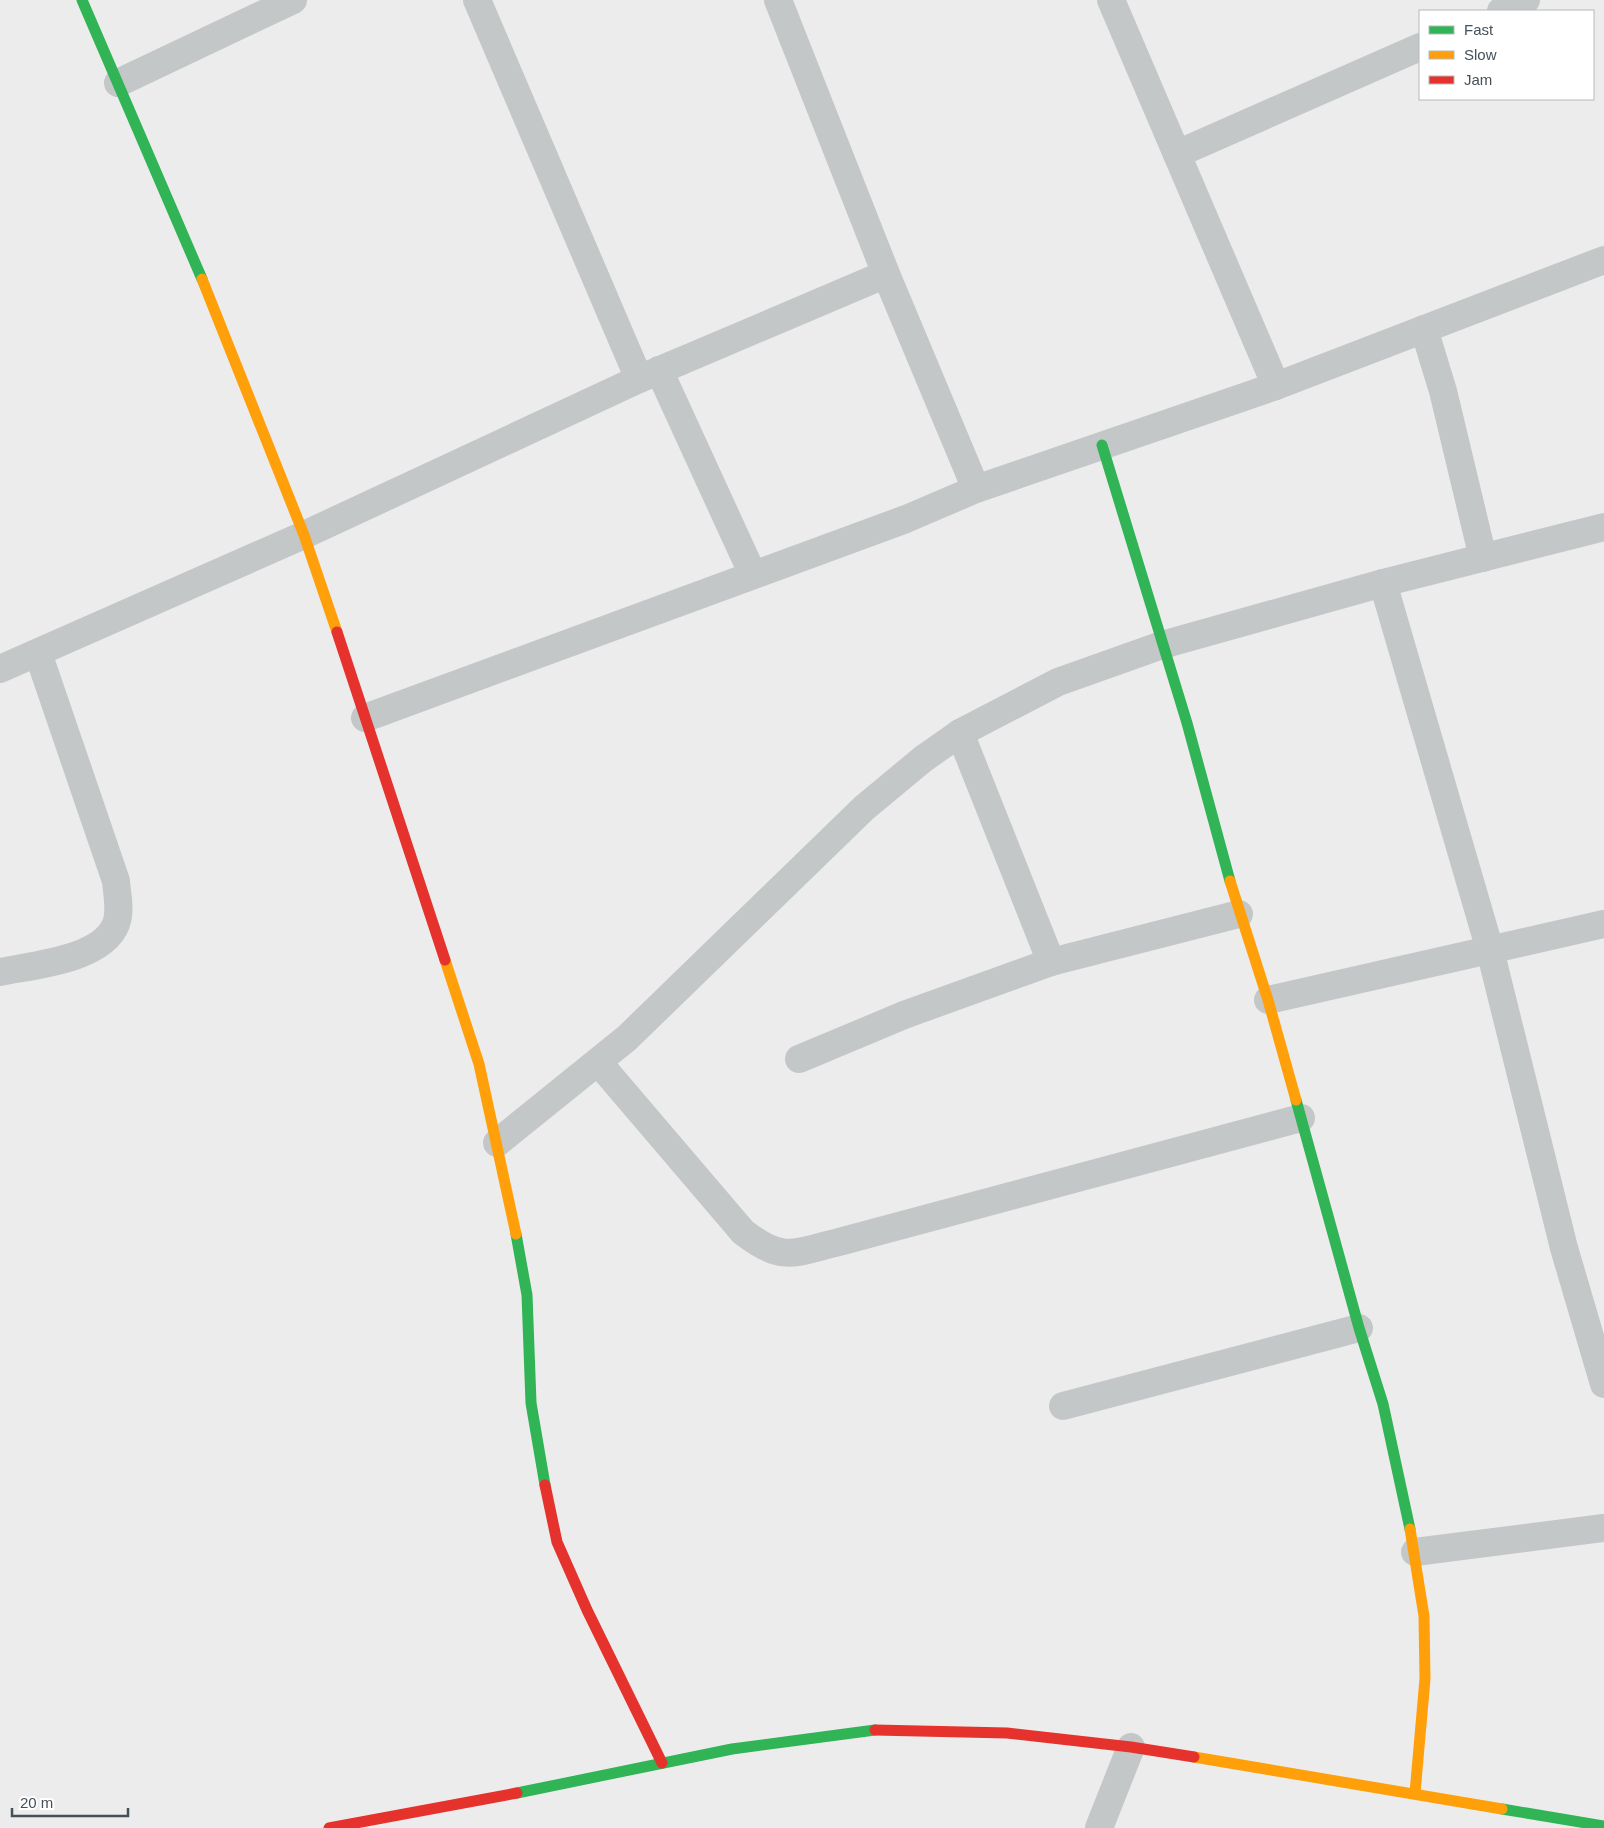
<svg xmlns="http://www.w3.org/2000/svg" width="1604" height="1828" viewBox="0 0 1604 1828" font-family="Arial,sans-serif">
<rect width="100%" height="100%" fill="#edecec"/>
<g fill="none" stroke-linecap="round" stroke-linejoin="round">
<g stroke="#c3c7c8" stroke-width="28">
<path d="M477,0L639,379"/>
<path d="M778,0L886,274L976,489"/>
<path d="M1111,0L1276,386"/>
<path d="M1501,11L1526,0"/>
<path d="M118,83L293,0"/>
<path d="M1177,154L1420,47"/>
<path d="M1424,329L1443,391L1483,558"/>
<path d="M659,370L753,575"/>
<path d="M1383,583L1490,950L1564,1248L1604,1384"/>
<path d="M0,669L304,535L639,379L886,274"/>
<path d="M365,718L906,519L976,489L1276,386L1604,260"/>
<path d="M960,733L1051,962"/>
<path d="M0,972C33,965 102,960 116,924C121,911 117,894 116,881L38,653"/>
<path d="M1268,1000L1604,924"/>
<path d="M799,1059L904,1015L1051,962L1239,914"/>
<path d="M598,1062L743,1232C783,1263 793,1253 839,1242L1301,1118"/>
<path d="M497,1143L627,1038L864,808L923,759L960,733L1058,682L1162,645L1383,583L1604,527"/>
<path d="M1063,1406L1359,1328"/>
<path d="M1415,1552L1604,1528"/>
<path d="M1099,1828L1131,1747"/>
</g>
<g stroke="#30b455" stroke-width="11">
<path d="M82,0L202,279"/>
<path d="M1102,445L1187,723L1230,881"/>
<path d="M1296,1100L1359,1328L1383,1404L1410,1529"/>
<path d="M516,1234L527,1295L531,1403L545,1485"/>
<path d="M517,1793L732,1749L875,1730"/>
<path d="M1502,1809L1604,1826"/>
</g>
<g stroke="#ff9f0a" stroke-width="11">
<path d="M202,279L304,535L337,632"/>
<path d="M1230,881L1268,1000L1296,1100"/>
<path d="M445,960L479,1064L516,1234"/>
<path d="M1410,1529L1424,1616L1425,1679L1415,1793"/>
<path d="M1194,1757L1502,1809"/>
</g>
<g stroke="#e5322d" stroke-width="11">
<path d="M337,632L445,960"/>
<path d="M545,1485L557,1542L587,1610L662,1763"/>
<path d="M875,1730L1007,1733L1131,1747L1194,1757"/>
<path d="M329,1828L517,1793"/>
</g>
</g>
<rect x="1419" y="10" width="175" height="90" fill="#ffffff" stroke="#b4b9bc"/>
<rect x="1429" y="26" width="25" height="8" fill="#30b455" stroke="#b4b9bc"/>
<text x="1464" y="35" font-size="15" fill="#445158">Fast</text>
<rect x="1429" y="51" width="25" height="8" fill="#ff9f0a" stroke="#b4b9bc"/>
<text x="1464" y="60" font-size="15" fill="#445158">Slow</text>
<rect x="1429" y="76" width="25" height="8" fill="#e5322d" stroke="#b4b9bc"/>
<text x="1464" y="85" font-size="15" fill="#445158">Jam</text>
<path d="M12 1808v8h116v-8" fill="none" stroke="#445158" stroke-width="2.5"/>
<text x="20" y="1808" font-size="15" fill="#445158" stroke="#ffffff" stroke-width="4" paint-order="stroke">20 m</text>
</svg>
